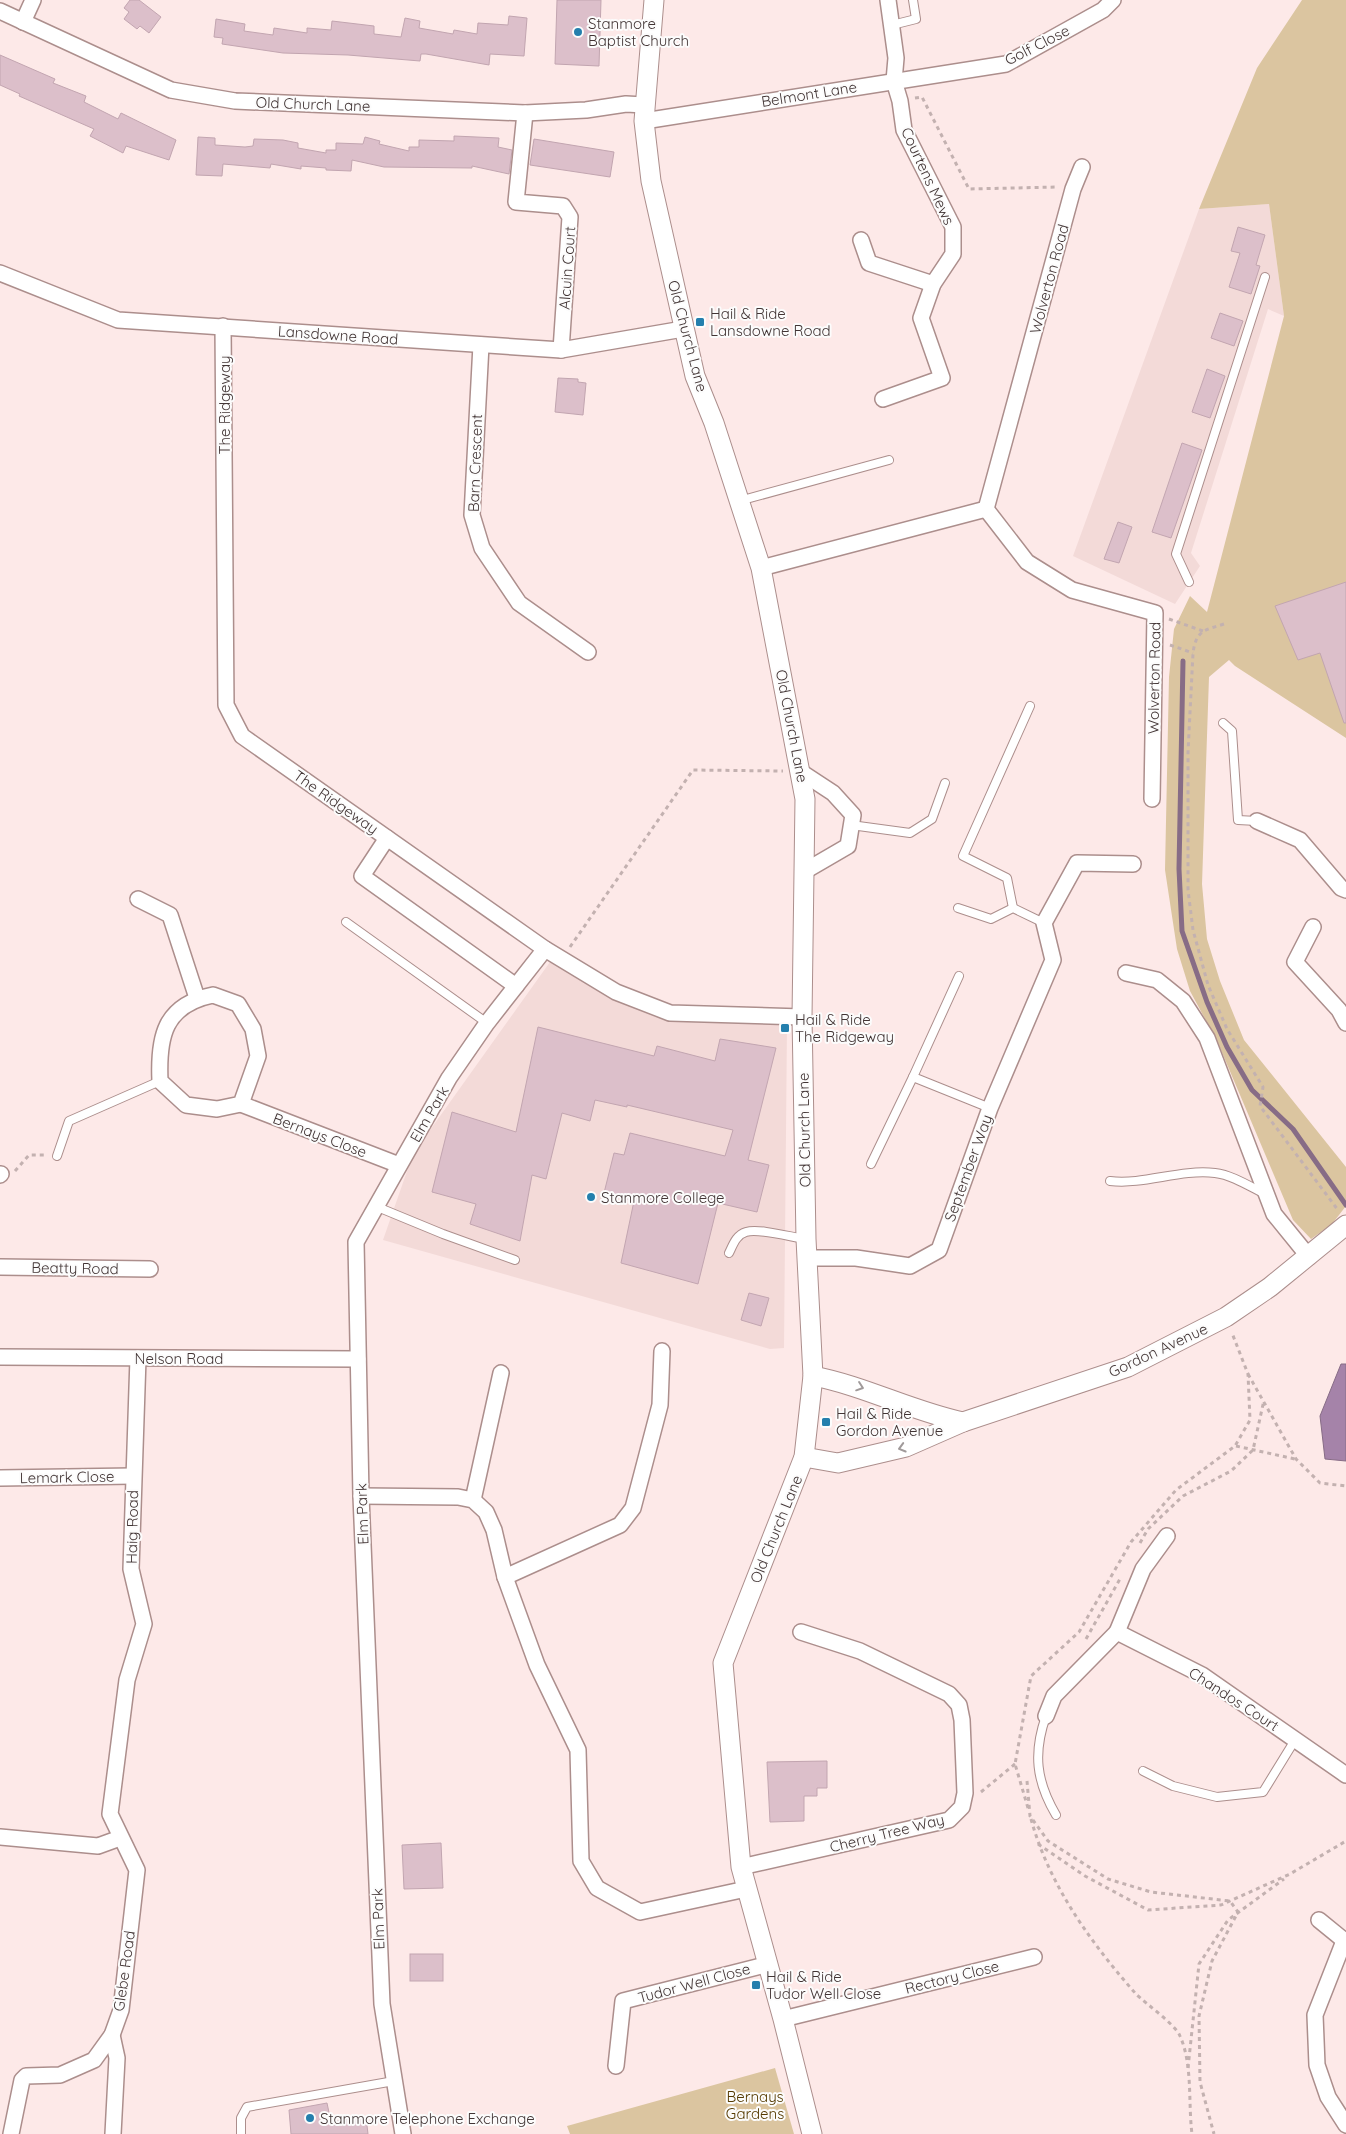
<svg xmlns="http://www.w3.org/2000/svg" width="1346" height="2134" viewBox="0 0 1346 2134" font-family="Quicksand,sans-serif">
<rect width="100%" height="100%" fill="#fde9e8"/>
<g fill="#f3dad8">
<path d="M1269,204L1284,316L1268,309L1191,553L1200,566L1175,604L1073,556L1199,209Z"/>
<path d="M550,962L656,1017L787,1024L784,1348L770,1349L383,1240L413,1154Z"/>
</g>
<g fill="#dbc5a0">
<path d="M1302,0H1346V738L1235,666L1229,660L1209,677L1202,884L1207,939L1220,981L1244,1040L1346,1167V1206L1332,1224L1311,1239L1293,1220L1218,1043L1190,991L1177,949L1165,870L1169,677L1174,629L1190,596L1207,612L1284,316L1269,204L1199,209L1257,68Z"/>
<path d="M775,2068L794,2134H570L567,2126Z"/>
</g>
<path fill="#a583a9" stroke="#876c86" d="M1341,1364H1346V1461L1325,1459L1320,1416Z"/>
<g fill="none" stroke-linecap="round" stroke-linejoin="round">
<path stroke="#876c86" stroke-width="5" d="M1183,661L1179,869L1182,931L1207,1002L1227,1047L1252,1090L1293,1129L1346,1205"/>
</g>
<g fill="#dcbfca" stroke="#c2a5b0">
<path d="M130,0H139L161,17L149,33L140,26L137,29L124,19L129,12L124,8Z"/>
<path d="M557,0H601L599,66L555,64Z"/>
<path d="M509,16L527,18L524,56L490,54L489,65L426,54H421L420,61L348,55L283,53L222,44L223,38L214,37L216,19L245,24L244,31L273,35L274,28L307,33V28L331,30L332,21L374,26V34L401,37L405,18L420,21L419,28L453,34L454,30L477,34L478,23L508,25Z"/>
<path d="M0,55L55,79L53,83L86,96L84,102L118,119L121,113L176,140L169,160L126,146L123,153L90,136L94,129L19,96L20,94L0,85Z"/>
<path d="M454,136L499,138L498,147L512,150L509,174L472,166V168L384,167L352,160L351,171L326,170V168L301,166V169L271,164L270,168L223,164L222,176L196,175L198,137L215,138V145L245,147L253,146L254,139L283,140L298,143V148L326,153V150H336V143L363,144L365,137L380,141L379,144L409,151V147H419V140L454,141Z"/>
<path d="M534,139L614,152L610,177L530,165Z"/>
<path d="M1238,227L1265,235L1256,265L1260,266L1251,294L1229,287L1240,253L1231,251Z"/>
<path d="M1220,313L1243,321L1234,346L1211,338Z"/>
<path d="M1207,369L1225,376L1210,418L1192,412Z"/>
<path d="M558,378L578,379V382L586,383L583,415L555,412Z"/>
<path d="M1182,443L1202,450L1171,538L1152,532Z"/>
<path d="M1118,522L1132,527L1119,563L1104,559Z"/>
<path d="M1346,582V723H1344L1320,653L1298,660L1275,606Z"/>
<path d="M538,1027L654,1056L657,1046L715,1061L720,1039L776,1048L748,1160L769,1165L757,1212L718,1203L698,1284L621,1263L634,1201L604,1193L614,1153L624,1155L630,1133L725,1156L733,1130L627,1105V1107L595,1100L590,1121L562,1113L546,1179L532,1175L520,1241L470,1224L476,1204L432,1192L452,1112L516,1132Z"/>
<path d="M749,1293L769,1298L761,1326L741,1320Z"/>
<path d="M827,1761V1788H817V1796H804V1821L770,1822L767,1762Z"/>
<path d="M441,1843L443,1888L404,1889L402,1845Z"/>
<rect x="410" y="1954" width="33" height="27"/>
<path d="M327,2103L331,2122L366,2117L368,2134H291L289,2110Z"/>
</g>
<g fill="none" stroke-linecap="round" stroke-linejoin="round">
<g stroke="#ac8e8c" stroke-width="10">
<g id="service">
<path d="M892,25L916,19L913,0"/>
<path d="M739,501L889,460"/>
<path d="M1189,582L1176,554L1265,277"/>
<path d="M1223,723L1232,731L1238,820L1257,821"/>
<path d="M851,825L910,833L932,819L945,783"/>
<path d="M958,908L991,919L1013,908L1044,923"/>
<path d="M1013,908L1007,878L963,856L1030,706"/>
<path d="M346,922L487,1023"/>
<path d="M959,976L913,1077L990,1108"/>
<path d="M57,1156L69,1121L160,1081"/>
<path d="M871,1164L913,1077"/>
<path d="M1110,1181C1145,1185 1179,1169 1215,1173C1232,1175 1249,1186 1265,1194"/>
<path d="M375,1206L443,1234L515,1260"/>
<path d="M729,1253C733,1245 736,1235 746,1232C759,1228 791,1237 805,1239"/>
<path d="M1046,1716C1033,1753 1036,1781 1056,1815"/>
<path d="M1143,1771L1173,1786L1217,1797L1263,1792L1295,1740"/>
<path d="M241,2134V2118L247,2107L394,2081"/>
</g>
</g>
<g stroke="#ac8e8c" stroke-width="18">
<g id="minor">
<path d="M0,11L171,90L235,101L525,113L586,110L626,104L644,105"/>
<path d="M23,22L33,0"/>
<path d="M525,113L516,202L563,206L570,217L561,350"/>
<path d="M644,121L1006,64L1103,10L1113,0"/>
<path d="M861,240L869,263L933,284"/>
<path d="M0,273L118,320L561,350L683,329"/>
<path d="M223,326L226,705L242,736L545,949L616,992L670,1013L802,1017"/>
<path d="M481,345L472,515L482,548L519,603L588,652"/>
<path d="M883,399L942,378L921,318L933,284L953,254V227L904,130L900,101L894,81L896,58L888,0"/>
<path d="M986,509L1027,562L1072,590L1155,613L1152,799"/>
<path d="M986,509L1073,189L1082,167"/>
<path d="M761,568L986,509"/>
<path d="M801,772L833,793L853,815L848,846L805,871"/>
<path d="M1257,821L1300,840L1341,888L1346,890"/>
<path d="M387,838L362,876L516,986"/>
<path d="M138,899L170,915L197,998"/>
<path d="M1313,927L1295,962L1339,1010L1346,1023"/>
<path d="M1126,973L1157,980L1183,1001L1207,1038L1274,1214L1309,1257"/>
<path d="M213,995L238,1004L253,1029L258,1056L241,1104L217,1109L186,1105L160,1081C158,1037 164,1005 213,995Z"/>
<path d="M241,1104L399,1165"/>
<path d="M0,1175L1,1174"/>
<path d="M806,1258H856L910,1266L939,1250L990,1108L1053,960L1044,923L1077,863L1133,864"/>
<path d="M0,1267L150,1269"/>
<path d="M0,1357L358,1359"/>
<path d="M0,1478L133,1476"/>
<path d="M361,1496L458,1497L473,1500L486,1512L494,1530L505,1577L537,1665L578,1750L581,1861L597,1888L640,1912L746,1889"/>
<path d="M473,1500L501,1373"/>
<path d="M505,1577L620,1525L633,1508L660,1405L662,1351"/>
<path d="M1117,1632L1143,1569L1167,1536"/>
<path d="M1046,1716L1054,1696L1117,1632L1202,1675L1346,1775"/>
<path d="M0,1837L98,1846L120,1838"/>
<path d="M741,1867L949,1820L962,1807L965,1793L962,1720L959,1705L949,1694L860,1651L801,1632"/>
<path d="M1319,1920L1346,1942"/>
<path d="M1344,1941L1315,2015L1317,2065L1328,2097L1346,2125"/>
<path d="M783,2019L1034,1957"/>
<path d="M112,2035L117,2058L113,2134"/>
<path d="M616,2066L623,2001L769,1964"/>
<path d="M11,2134L22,2080L26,2076L60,2075L94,2060L112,2035L121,2010L137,1870L110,1814L127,1680L144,1624L131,1569L138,1358"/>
<path d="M403,2134L382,2004L361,1496L356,1242L449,1078L487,1023L545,949"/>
</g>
</g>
<g stroke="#ac8e8c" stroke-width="21">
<g id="tertiary">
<path d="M654,0L644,121L651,181L695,376L714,423L761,568L805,799L802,1017L806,1239L813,1376L804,1457L723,1663L741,1867L783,2019L812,2134"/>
<path d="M813,1376C865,1386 911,1411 963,1422"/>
<path d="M804,1457L838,1463L906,1447L963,1422L1128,1367L1226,1317L1270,1287L1346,1225"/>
</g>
</g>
<g stroke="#c3b1b0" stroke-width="3" stroke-dasharray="4 4" stroke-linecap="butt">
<path d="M915,98L922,97L969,189L1058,187"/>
<path d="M1169,619L1203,631"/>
<path d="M1224,624C1205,630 1196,630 1193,653L1188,752V890L1193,930L1208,985L1227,1029L1263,1087L1260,1106L1338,1210"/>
<path d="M1170,645L1193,653"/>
<path d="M570,947L693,770L783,771"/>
<path d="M15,1171L29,1155H47"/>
<path d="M1248,1374L1296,1459L1320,1483L1346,1486"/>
<path d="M1236,1446L1295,1459"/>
<path d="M1140,1543L1148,1529L1183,1496L1231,1471L1253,1450L1264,1400"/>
<path d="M1086,1639L1120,1579"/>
<path d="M1027,1781L1030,1816L1048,1841L1108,1879L1151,1892L1230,1901L1238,1912L1212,1961L1199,2016L1200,2082L1214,2134"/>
<path d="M981,1792L1015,1764"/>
<path d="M1028,1808L1015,1764L1031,1676L1079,1632L1131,1542L1176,1490L1235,1446L1250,1420L1248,1374L1232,1333"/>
<path d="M1031,1819C1049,1885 1091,1943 1136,1994C1146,2004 1176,2025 1180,2036C1193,2065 1188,2103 1192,2134"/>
<path d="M1038,1844L1085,1876L1148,1910L1221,1905L1290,1874L1346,1841"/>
<path d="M1188,2068L1199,1964L1228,1920L1284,1879"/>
</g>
<use href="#service" stroke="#fff" stroke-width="8"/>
<use href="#minor" stroke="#fff" stroke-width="15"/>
<use href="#tertiary" stroke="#fff" stroke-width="19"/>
</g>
<defs><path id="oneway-chevron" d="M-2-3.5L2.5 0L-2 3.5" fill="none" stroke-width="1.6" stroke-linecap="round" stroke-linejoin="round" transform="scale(1.25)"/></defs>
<g stroke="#a09a9a">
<use href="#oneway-chevron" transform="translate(860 1387) rotate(19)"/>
<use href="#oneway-chevron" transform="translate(902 1448) rotate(164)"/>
</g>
<g fill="#247fad" stroke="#fcfcfc" stroke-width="2">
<circle cx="578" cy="32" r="5"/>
<rect x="695" y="317" width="10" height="10" rx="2.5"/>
<rect x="780" y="1023" width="10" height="10" rx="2.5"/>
<circle cx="591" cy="1197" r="5"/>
<rect x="821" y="1417" width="10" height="10" rx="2.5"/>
<rect x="751" y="1980" width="10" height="10" rx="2.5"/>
<circle cx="310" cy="2118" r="5"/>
</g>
<g text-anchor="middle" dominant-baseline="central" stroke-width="4" stroke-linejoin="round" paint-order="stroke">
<g font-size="15" fill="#423535" stroke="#fcfcfc" text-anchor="start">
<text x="588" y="23">Stanmore<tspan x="588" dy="17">Baptist Church</tspan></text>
<text x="710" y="313">Hail &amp; Ride<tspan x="710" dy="17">Lansdowne Road</tspan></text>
<text x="795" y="1019">Hail &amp; Ride<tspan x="795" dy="17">The Ridgeway</tspan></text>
<text x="601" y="1197">Stanmore College</text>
<text x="836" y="1413">Hail &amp; Ride<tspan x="836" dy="17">Gordon Avenue</tspan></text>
<text x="766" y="1976">Hail &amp; Ride<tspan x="766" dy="17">Tudor Well Close</tspan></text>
<text x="320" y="2118">Stanmore Telephone Exchange</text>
</g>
<g font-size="15" fill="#423535" stroke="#fcfcfc">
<text transform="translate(1037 45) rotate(-27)">Golf Close</text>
<text transform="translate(809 94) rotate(-9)">Belmont Lane</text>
<text transform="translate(313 104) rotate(2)">Old Church Lane</text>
<text transform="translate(928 176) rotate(65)">Courtens Mews</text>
<text transform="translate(567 268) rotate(-86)">Alcuin Court</text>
<text transform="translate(1049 279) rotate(-75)">Wolverton Road</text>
<text transform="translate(338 335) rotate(4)">Lansdowne Road</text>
<text transform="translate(688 336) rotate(75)">Old Church Lane</text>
<text transform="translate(224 405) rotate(-90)">The Ridgeway</text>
<text transform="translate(475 463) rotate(-88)">Barn Crescent</text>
<text transform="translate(1154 678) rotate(-89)">Wolverton Road</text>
<text transform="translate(792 726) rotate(79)">Old Church Lane</text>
<text transform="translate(336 802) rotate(35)">The Ridgeway</text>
<text transform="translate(429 1114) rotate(-60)">Elm Park</text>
<text transform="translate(804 1130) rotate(-91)">Old Church Lane</text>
<text transform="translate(320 1135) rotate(21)">Bernays Close</text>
<text transform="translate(968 1168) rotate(-70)">September Way</text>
<text transform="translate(75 1268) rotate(1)">Beatty Road</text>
<text transform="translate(1158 1350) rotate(-25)">Gordon Avenue</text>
<text x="179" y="1358">Nelson Road</text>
<text transform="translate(67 1477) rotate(-1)">Lemark Close</text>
<text transform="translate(362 1514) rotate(-92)">Elm Park</text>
<text transform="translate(132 1527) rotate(-89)">Haig Road</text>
<text transform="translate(776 1529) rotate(-68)">Old Church Lane</text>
<text transform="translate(1234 1699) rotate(33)">Chandos Court</text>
<text transform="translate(887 1833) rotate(-14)">Cherry Tree Way</text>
<text transform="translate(378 1919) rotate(-92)">Elm Park</text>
<text transform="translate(124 1971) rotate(-82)">Glebe Road</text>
<text transform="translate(952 1977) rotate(-14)">Rectory Close</text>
<text transform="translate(694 1983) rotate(-15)">Tudor Well Close</text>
</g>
<g font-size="15" fill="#553a00" stroke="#fcfcfc">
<text x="755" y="2096">Bernays<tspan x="755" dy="17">Gardens</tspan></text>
</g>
</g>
</svg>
